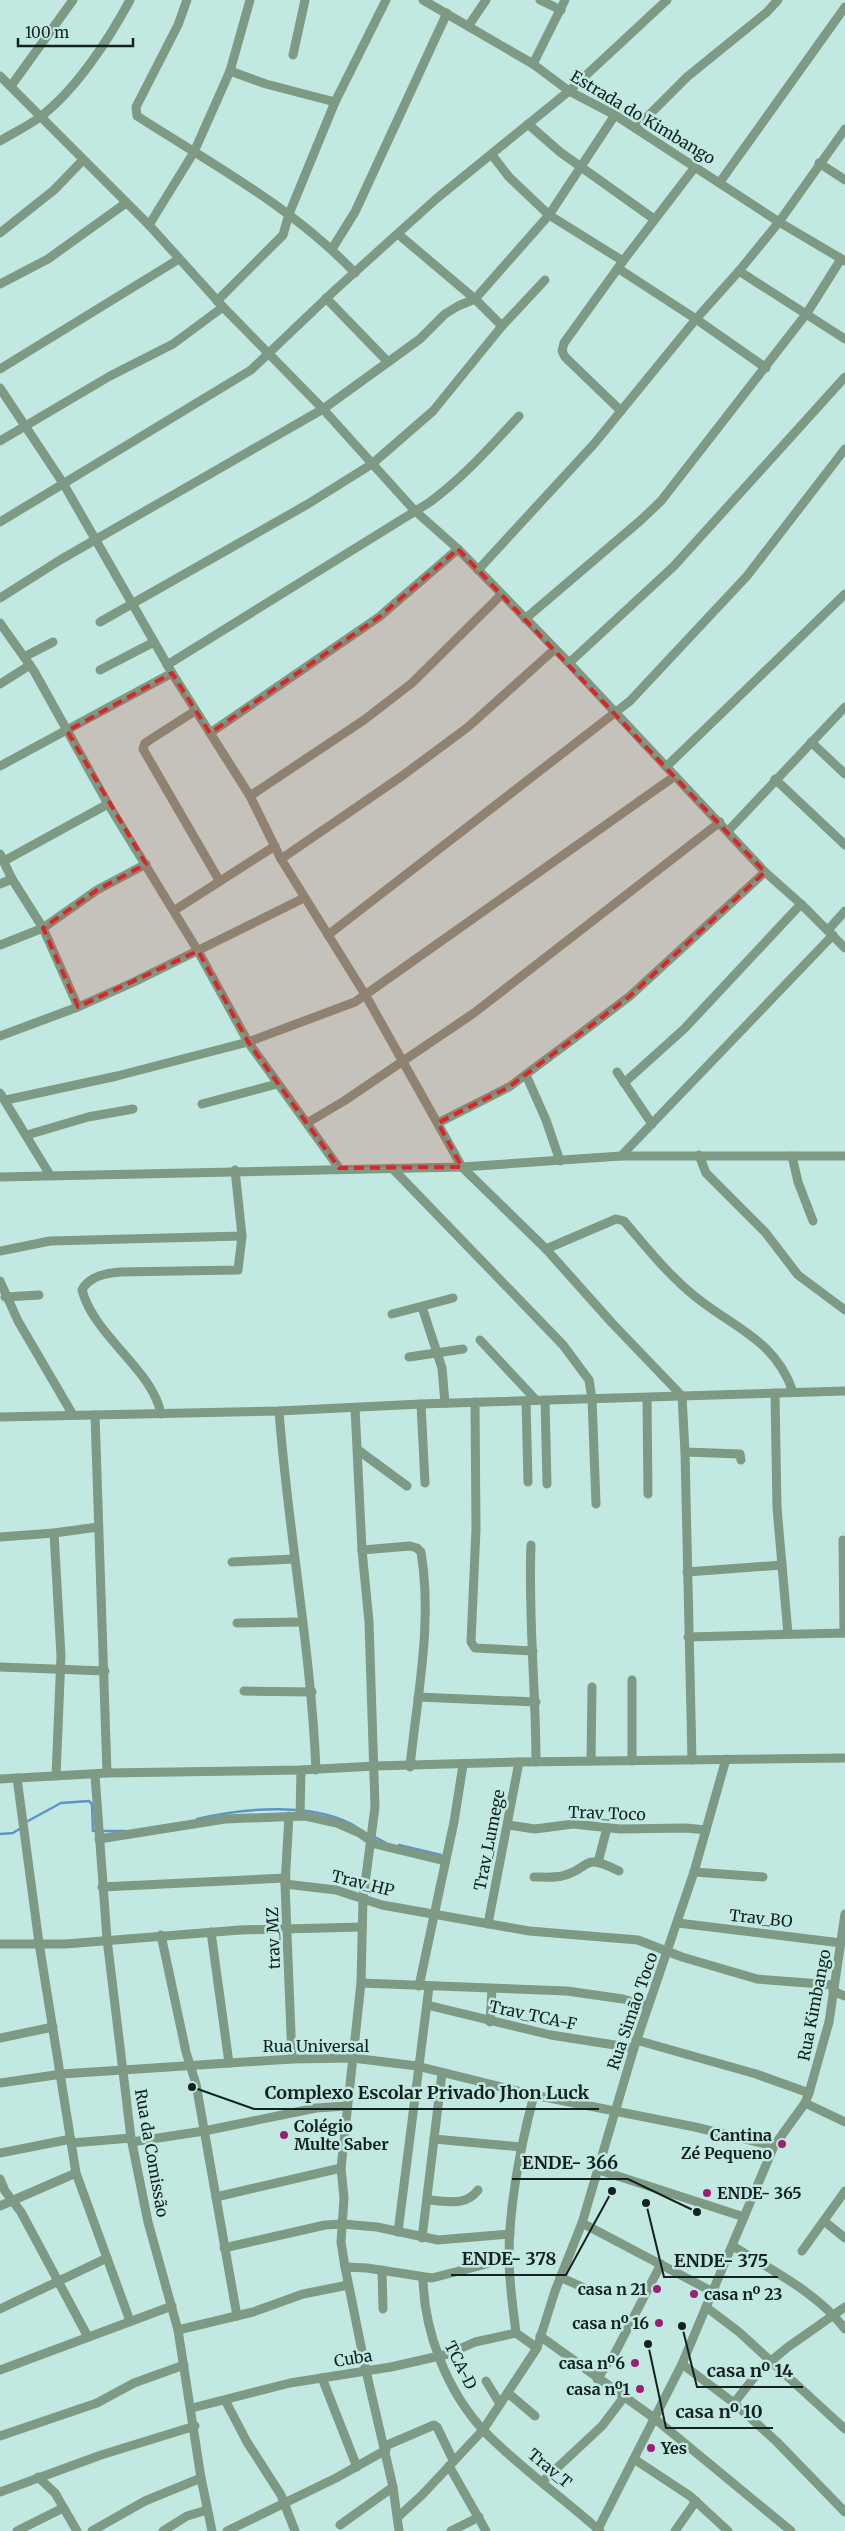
<svg xmlns="http://www.w3.org/2000/svg" width="845" height="2531" viewBox="0 0 845 2531" font-family="Merriweather,serif">
<rect width="100%" height="100%" fill="#c1e9e2"/>
<g fill="none" stroke-linecap="round" stroke-linejoin="round">
<g stroke="#5d95c8" stroke-width="2.5">
<path d="M197,1819C243,1808 316,1801 358,1828"/>
<path d="M26,1822L61,1803L89,1801L92,1804L93,1831H125"/>
<path d="M0,1834L13,1833L21,1828"/>
<path d="M373,1836L386,1843"/>
<path d="M399,1845L441,1855"/>
</g>
<g stroke="#7e9984" stroke-width="9">
<path d="M187,0L178,25L136,107L137,116C212,164 294,208 355,273"/>
<path d="M423,0L533,64L569,91L615,115L779,222L845,261"/>
<path d="M540,0L561,10"/>
<path d="M469,25L486,0"/>
<path d="M293,55L305,0"/>
<path d="M533,64L565,0"/>
<path d="M230,71L266,84L335,102"/>
<path d="M0,76L149,225L223,307L323,409L414,510L458,549L569,663L765,872L801,904L845,948"/>
<path d="M11,86L73,0"/>
<path d="M528,124L560,152L654,219"/>
<path d="M636,128L687,77L767,12L778,0"/>
<path d="M0,141C13,133 28,126 40,117C76,90 109,39 130,0"/>
<path d="M492,155L509,177L549,215L623,261"/>
<path d="M819,163L845,180"/>
<path d="M720,182L845,7"/>
<path d="M149,225L194,152L230,71L250,0"/>
<path d="M0,233L54,190L83,160"/>
<path d="M398,234L475,299L502,326"/>
<path d="M332,249L355,212L447,13"/>
<path d="M619,269L696,319L766,368"/>
<path d="M739,271L845,339"/>
<path d="M0,284L48,259L126,203"/>
<path d="M326,298L388,362"/>
<path d="M217,301L283,235L289,214L335,102L386,0"/>
<path d="M0,369L179,259"/>
<path d="M0,388L63,483L172,673L250,796L281,859L366,996L462,1167L546,1249L612,1323L682,1396L685,1452L692,1760"/>
<path d="M621,411L565,357L562,351L564,343L623,261L695,167"/>
<path d="M0,441L110,376L173,344L223,307"/>
<path d="M0,522L251,370L334,291L436,199L569,91L667,0"/>
<path d="M478,570L594,444L696,319L739,271L779,222L845,129"/>
<path d="M0,598L60,560L323,409L420,339L445,314L458,306L475,299L549,215L615,115"/>
<path d="M525,619L641,520L661,501L807,313L841,259"/>
<path d="M100,622L308,504L372,464L433,411L502,326L545,280"/>
<path d="M0,623L34,671L108,804L198,951L248,1042L339,1168"/>
<path d="M24,657L53,642"/>
<path d="M569,663L674,566L845,377"/>
<path d="M167,665L430,502C464,477 490,447 519,416"/>
<path d="M100,670L154,642"/>
<path d="M0,684L30,665"/>
<path d="M195,711L145,743L143,749L219,880"/>
<path d="M210,733L379,617L458,549"/>
<path d="M811,742L845,774"/>
<path d="M0,766L172,673"/>
<path d="M667,766L845,594"/>
<path d="M775,779L845,845"/>
<path d="M250,796L364,720L412,683L501,595"/>
<path d="M728,831L845,707"/>
<path d="M0,854L12,879L43,928L78,1007"/>
<path d="M281,859L402,776L468,727L555,649"/>
<path d="M4,861L108,804"/>
<path d="M0,884L12,879"/>
<path d="M175,910L275,846"/>
<path d="M828,930L845,911"/>
<path d="M328,935L630,701L747,576L845,449"/>
<path d="M0,945L43,928L97,890L146,864"/>
<path d="M0,1036L78,1007L134,982L304,898"/>
<path d="M617,1072L652,1124"/>
<path d="M526,1075L546,1120L560,1161"/>
<path d="M624,1083L684,1029L801,904"/>
<path d="M0,1093L50,1175"/>
<path d="M6,1100L117,1076L248,1042L355,1002L675,776"/>
<path d="M202,1104L277,1084"/>
<path d="M307,1123L344,1101L474,1013L720,822"/>
<path d="M438,1123L509,1087L576,1037L630,996L765,872"/>
<path d="M27,1135L88,1117L133,1109"/>
<path d="M699,1155L706,1173L765,1232L798,1275L845,1310"/>
<path d="M621,1156L833,935"/>
<path d="M792,1156L798,1182L813,1221"/>
<path d="M392,1168L563,1345L589,1380L592,1399L596,1504"/>
<path d="M0,1177L462,1167L621,1156H845"/>
<path d="M546,1249L616,1219L624,1221C647,1248 669,1276 697,1298C736,1329 776,1341 793,1392"/>
<path d="M0,1251L50,1241L242,1236"/>
<path d="M0,1281L18,1321L73,1415"/>
<path d="M5,1297L39,1295"/>
<path d="M422,1307L442,1368L445,1403"/>
<path d="M392,1314L453,1298"/>
<path d="M480,1340L536,1400"/>
<path d="M409,1357L463,1349"/>
<path d="M775,1393L777,1508L788,1634"/>
<path d="M647,1398L648,1494"/>
<path d="M545,1400L547,1484"/>
<path d="M526,1401L528,1482"/>
<path d="M475,1402L476,1529L471,1642L475,1648L533,1651"/>
<path d="M421,1404L425,1483"/>
<path d="M355,1408L362,1550L369,1622L375,1807L363,1899L361,1983L341,2168L344,2198L341,2242L345,2267L366,2371L393,2487L399,2531"/>
<path d="M279,1411C288,1531 311,1650 316,1770"/>
<path d="M161,1414C153,1370 94,1336 82,1290C89,1276 106,1273 120,1272L238,1270L242,1236L235,1170"/>
<path d="M95,1415L107,1773"/>
<path d="M0,1417L279,1411L421,1404L845,1391"/>
<path d="M358,1450L407,1486"/>
<path d="M685,1452L740,1454L741,1460"/>
<path d="M54,1533L61,1656L56,1776"/>
<path d="M0,1537L54,1533L98,1527"/>
<path d="M843,1540L844,1633"/>
<path d="M531,1545C528,1617 536,1690 536,1762"/>
<path d="M362,1550L410,1546L417,1548L421,1552C433,1623 417,1696 410,1767"/>
<path d="M232,1562L293,1559"/>
<path d="M687,1572L782,1565"/>
<path d="M237,1623L302,1622"/>
<path d="M688,1637L845,1633"/>
<path d="M0,1667L105,1671"/>
<path d="M632,1680V1761"/>
<path d="M244,1691L312,1692"/>
<path d="M418,1697L536,1702"/>
<path d="M591,1761L592,1687"/>
<path d="M95,1775L107,1939L131,2138L148,2222L178,2330L201,2478L212,2531"/>
<path d="M17,1778L39,1943L76,2173L130,2321"/>
<path d="M0,1779L107,1773L301,1770L375,1766L519,1762L845,1758"/>
<path d="M289,1816L285,1884L292,2059"/>
<path d="M300,1816L301,1770"/>
<path d="M508,1825L535,1829L573,1824L620,1829L686,1828L706,1830"/>
<path d="M99,1839L225,1819L305,1816L337,1823L360,1833L375,1844L445,1861"/>
<path d="M598,1862L607,1828"/>
<path d="M694,1872L763,1877"/>
<path d="M534,1877C543,1877 553,1878 562,1876C593,1868 580,1852 619,1871"/>
<path d="M285,1884L336,1890L382,1905L529,1931L638,1940L682,1957L757,1979L834,1985"/>
<path d="M102,1887L286,1878"/>
<path d="M678,1923L841,1943"/>
<path d="M488,1924L519,1762"/>
<path d="M211,1932L229,2063"/>
<path d="M161,1935L186,2052L196,2084L237,2316"/>
<path d="M0,1944H65L240,1930L362,1927"/>
<path d="M361,1983L567,1991L623,1999L648,2006"/>
<path d="M419,1986L454,1822L463,1765"/>
<path d="M833,1991L845,1996"/>
<path d="M427,2005L551,2035L634,2048"/>
<path d="M490,2022L492,1989"/>
<path d="M0,2038L53,2027"/>
<path d="M636,2040L756,2074L809,2093"/>
<path d="M0,2083L62,2074L292,2059L353,2058L417,2066L534,2095L695,2127L774,2146"/>
<path d="M534,2095C520,2148 509,2202 509,2257C509,2282 513,2307 516,2333L537,2348"/>
<path d="M805,2103L845,2122"/>
<path d="M434,2139L521,2147"/>
<path d="M132,2142L204,2131L316,2108L347,2106"/>
<path d="M72,2143L131,2138"/>
<path d="M0,2153L71,2139"/>
<path d="M599,2170L744,2217"/>
<path d="M0,2179L5,2191L21,2212L88,2337"/>
<path d="M216,2197L341,2168"/>
<path d="M428,2200C448,2201 465,2207 478,2190"/>
<path d="M0,2206L76,2173"/>
<path d="M824,2221L845,2238"/>
<path d="M582,2223L713,2292"/>
<path d="M398,2232L429,1987"/>
<path d="M422,2238L442,2073"/>
<path d="M733,2246C772,2271 817,2292 845,2329"/>
<path d="M224,2248L325,2225L343,2224L377,2227L438,2240L510,2234"/>
<path d="M802,2251L845,2191"/>
<path d="M345,2267L367,2268L432,2278L509,2258"/>
<path d="M382,2270L383,2309"/>
<path d="M560,2277L591,2291"/>
<path d="M423,2278C424,2332 447,2391 484,2431C519,2467 562,2497 600,2531"/>
<path d="M706,2307L739,2332L845,2429"/>
<path d="M0,2309L107,2258"/>
<path d="M178,2330L253,2312L303,2294L348,2285"/>
<path d="M540,2336L654,2418L791,2531"/>
<path d="M682,2364L734,2403L776,2441L845,2512"/>
<path d="M0,2370L172,2306"/>
<path d="M322,2378L357,2467"/>
<path d="M597,2379L615,2353L661,2264"/>
<path d="M486,2381L500,2404"/>
<path d="M508,2393L535,2416"/>
<path d="M225,2400L247,2442L281,2495L295,2531"/>
<path d="M734,2403L760,2370L788,2347L845,2307"/>
<path d="M192,2408L290,2383L391,2367L448,2354L475,2342L516,2333"/>
<path d="M0,2436L97,2403L134,2383L184,2365"/>
<path d="M385,2446L434,2425L437,2427L453,2460"/>
<path d="M634,2459L690,2496L728,2531"/>
<path d="M449,2466L486,2531"/>
<path d="M38,2477L55,2493L77,2531"/>
<path d="M542,2482L602,2426L624,2397"/>
<path d="M0,2492L101,2455L195,2426"/>
<path d="M398,2517L422,2495L483,2430L537,2348L555,2291L582,2223L634,2048L694,1872L726,1759"/>
<path d="M340,2525L393,2487"/>
<path d="M17,2531L63,2508"/>
<path d="M92,2531L145,2501L201,2478"/>
<path d="M163,2531L187,2516L207,2510"/>
<path d="M227,2531L336,2478L386,2450"/>
<path d="M451,2531L479,2517"/>
<path d="M597,2531L682,2364L774,2146L805,2103L809,2093L829,2022L845,1914"/>
<path d="M675,2531L696,2501"/>
</g>
</g>
<path fill="#d62828" fill-opacity="0.2" stroke="#d62828" stroke-width="4" stroke-dasharray="10 6" stroke-linejoin="round" d="M458,549L765,872L630,996L576,1037L509,1087L438,1123L462,1167L339,1168L248,1042L198,951L78,1007L43,928L97,890L146,864L67,731L172,673L210,733L379,617Z"/>
<g fill="#9a1f77" stroke="#c1e9e2" stroke-width="2">
<circle cx="284" cy="2135" r="5"/>
<circle cx="782" cy="2144" r="5"/>
<circle cx="707" cy="2193" r="5"/>
<circle cx="657" cy="2289" r="5"/>
<circle cx="694" cy="2294" r="5"/>
<circle cx="659" cy="2323" r="5"/>
<circle cx="635" cy="2363" r="5"/>
<circle cx="640" cy="2389" r="5"/>
<circle cx="651" cy="2448" r="5"/>
</g>
<g text-anchor="middle" dominant-baseline="central" stroke-width="5" stroke-linejoin="round" paint-order="stroke">
<g font-size="16" fill="#132220" stroke="#c1e9e2">
<text transform="translate(643 117) rotate(31)">Estrada do Kimbango</text>
<text transform="translate(607 1813) rotate(2)">Trav_Toco</text>
<text transform="translate(489 1840) rotate(-79)">Trav_Lumege</text>
<text transform="translate(363 1883) rotate(14)">Trav_HP</text>
<text transform="translate(761 1918) rotate(6)">Trav_BO</text>
<text transform="translate(273 1938) rotate(-92)">trav_MZ</text>
<text transform="translate(814 2005) rotate(-79)">Rua Kimbango</text>
<text transform="translate(632 2011) rotate(-71)">Rua Simão Toco</text>
<text transform="translate(533 2015) rotate(12)">Trav_TCA-F</text>
<text x="316" y="2046">Rua Universal</text>
<text transform="translate(152 2153) rotate(80)">Rua da Comissão</text>
<text transform="translate(353 2358) rotate(-9)">Cuba</text>
<text transform="translate(461 2365) rotate(63)">TCA-D</text>
<text transform="translate(550 2468) rotate(40)">Trav_T</text>
</g>
<g font-size="16" font-weight="bold" fill="#132220" stroke="#c1e9e2" text-anchor="end">
<text x="294" y="2126" text-anchor="start">Colégio<tspan x="294" dy="18">Multe Saber</tspan></text>
<text x="772" y="2135">Cantina<tspan x="772" dy="18">Zé Pequeno</tspan></text>
<text x="717" y="2193" text-anchor="start">ENDE- 365</text>
<text x="647" y="2289">casa n 21</text>
<text x="704" y="2294" text-anchor="start">casa nº 23</text>
<text x="649" y="2323">casa nº 16</text>
<text x="625" y="2363">casa nº6</text>
<text x="630" y="2389">casa nº1</text>
<text x="661" y="2448" text-anchor="start">Yes</text>
</g>
</g>
<path fill="none" stroke="#132220" stroke-width="2" d="M192 2087L254 2109H599M697 2212L628 2179H512M612 2191L566 2275H451M646 2203L664 2277H778M682 2326L697 2387H803M648 2344L666 2428H773"/>
<g fill="#132220" stroke="#c1e9e2" stroke-width="2">
<circle cx="192" cy="2087" r="5"/>
<circle cx="697" cy="2212" r="5"/>
<circle cx="612" cy="2191" r="5"/>
<circle cx="646" cy="2203" r="5"/>
<circle cx="682" cy="2326" r="5"/>
<circle cx="648" cy="2344" r="5"/>
</g>
<g font-size="18" text-anchor="middle" font-weight="bold" fill="#132220" stroke="#c1e9e2" stroke-width="5" stroke-linejoin="round" paint-order="stroke">
<text x="427" y="2099">Complexo Escolar Privado Jhon Luck</text>
<text x="570" y="2169">ENDE- 366</text>
<text x="509" y="2265">ENDE- 378</text>
<text x="721" y="2267">ENDE- 375</text>
<text x="750" y="2377">casa nº 14</text>
<text x="719" y="2418">casa nº 10</text>
</g>
<path d="M18 38v8h115v-8" fill="none" stroke="#132220" stroke-width="2.5"/>
<text x="25" y="38" font-size="15" fill="#132220" stroke="#c1e9e2" stroke-width="4" paint-order="stroke">100 m</text>
</svg>
